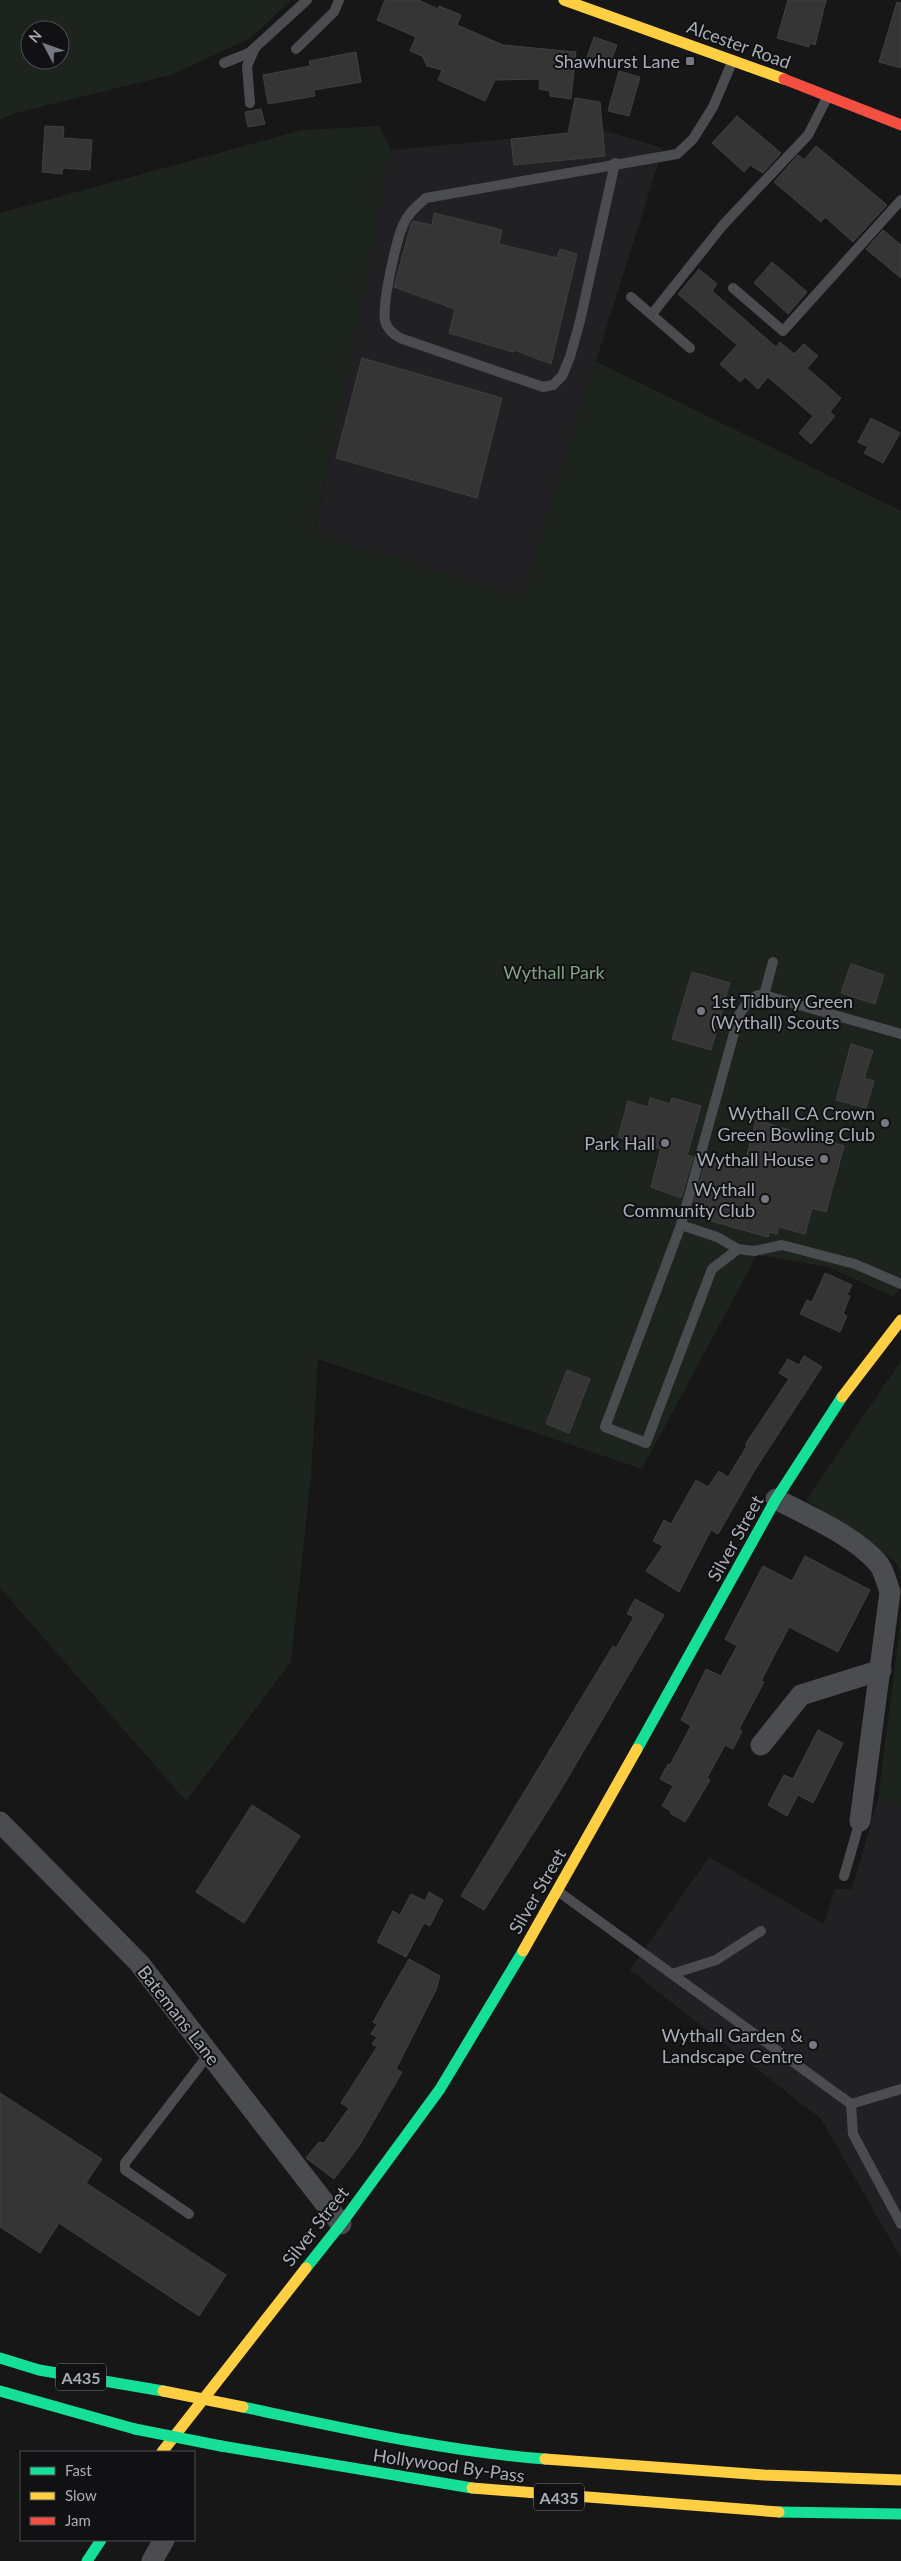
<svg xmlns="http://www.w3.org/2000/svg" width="901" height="2561" viewBox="0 0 901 2561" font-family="Lato,sans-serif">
<rect width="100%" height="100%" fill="#171717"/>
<g fill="#212123">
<path d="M602,130L663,148L522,597L314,534L372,249L385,169L392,150Z"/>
<path d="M878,1799L901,1806V2258L821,2119L630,1970L709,1857L824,1924L835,1889H852Z"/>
</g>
<g fill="#1d241e" fill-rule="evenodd">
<path d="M0,0H291L251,38L171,75L19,112L0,119ZM30,30H60V60H30Z"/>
<path d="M379,126L392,150L385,169L372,249L314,533L522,597L595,361L901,511V1288L893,1297L829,1267L757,1255L642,1469L318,1359L311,1475L291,1662L186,1801L0,1588V213L302,130Z"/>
<path d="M901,1361V1573L895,1561L806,1500Z"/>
<path d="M901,1618V1806L878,1799Z"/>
</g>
<g fill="#353536" stroke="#3f4043">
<path d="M385,0H418L438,9L439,6L461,15L457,25L503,45L576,52L571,99L550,96V91L539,89L540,79L495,80L485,101L438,80L442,70L427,66L422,56L410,51L416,37L377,20Z"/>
<path d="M788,0H826L815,45L810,43L809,47L777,38Z"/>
<path d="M897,2L901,3V68L879,62Z"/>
<path d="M594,37L617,45L609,66L587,57Z"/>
<path d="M356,52L361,82L314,90L315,96L268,104L263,75L310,66L309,61Z"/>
<path d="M619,71L640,77L629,116L608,111Z"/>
<path d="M575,98L600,102L605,156L514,165L511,139L568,133Z"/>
<path d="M261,109L265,124L248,127L245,112Z"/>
<path d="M737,116L781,153L763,173L750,165L744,172L712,143Z"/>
<path d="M45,126L64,127L63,138L92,140L90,170L63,168L62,174L42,172Z"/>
<path d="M816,146L887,205L853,242L825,217L821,222L774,182L798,155L804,160Z"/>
<path d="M434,213L502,230L499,244L557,258L560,249L577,254L551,364L514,350L513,352L449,333L455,309L394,287L411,224L413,221L432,225Z"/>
<path d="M883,230L901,245V278L866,249Z"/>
<path d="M772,262L807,292L788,314L754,283Z"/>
<path d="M699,269L717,284L712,291L776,347L780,342L794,354L804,344L818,356L807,368L841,398L830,412L835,416L811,444L799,433L813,416L768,377L758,389L745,377L740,382L720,364L737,345L678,294Z"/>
<path d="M362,358L502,398L477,498L336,458Z"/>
<path d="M871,418L900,433L883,463L864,453L868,447L858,442Z"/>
<path d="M851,964L884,975L875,1004L841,993Z"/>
<path d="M692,972L730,983L711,1050L672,1039Z"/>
<path d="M851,1044L873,1051L864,1078L874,1081L866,1108L836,1100Z"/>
<path d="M650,1098L670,1104L672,1098L701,1106L687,1155L693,1157L681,1198L651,1187L661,1149L618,1137L628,1101L648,1107Z"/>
<path d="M756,1120L844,1146L826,1212L812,1208L805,1234L779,1227L777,1234L769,1232L768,1237L711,1221L712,1218L695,1214L698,1203L694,1202L706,1160L743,1170Z"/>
<path d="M825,1273L852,1285L847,1295L850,1296L843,1314L847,1316L840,1332L800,1314L807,1300L812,1302Z"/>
<path d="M804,1356L822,1367L756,1468L718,1534L711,1530L679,1592L646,1571L663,1546L653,1541L664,1520L671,1524L696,1480L708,1487L719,1471L728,1477L747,1446L745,1445L789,1379L779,1373L788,1359L799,1365Z"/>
<path d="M567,1370L590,1379L569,1433L546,1424Z"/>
<path d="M805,1556L870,1590L838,1652L789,1627L761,1681L764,1682L739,1729L742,1731L733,1749L725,1745L707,1778L710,1780L685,1822L670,1813L671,1811L662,1806L673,1786L660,1779L668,1764L670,1765L691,1726L681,1720L706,1669L721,1676L737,1646L725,1639L763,1566L792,1581Z"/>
<path d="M635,1599L664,1615L557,1796L484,1910L461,1896L613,1646L616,1648L634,1617L627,1614Z"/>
<path d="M818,1730L843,1743L813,1803L798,1795L787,1816L768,1805L784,1775L793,1779Z"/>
<path d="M252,1805L300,1836L244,1923L196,1892Z"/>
<path d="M429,1892L443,1900L430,1926L424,1923L406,1957L377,1942L393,1911L400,1915L411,1894L425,1901Z"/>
<path d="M409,1959L440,1976L436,1990L396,2069L402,2072L359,2146L334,2179L306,2158L319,2142L324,2143L349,2108L341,2103L377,2047L372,2044L377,2037L371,2034L377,2024L373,2022Z"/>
<path d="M0,2093L102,2159L86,2183L226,2275L199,2316L59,2223L40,2253L0,2227Z"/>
</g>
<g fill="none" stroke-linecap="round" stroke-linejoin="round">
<g stroke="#4b4c50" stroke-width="10">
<path d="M296,49L334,12L339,0"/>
<path d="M224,63L249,53L307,0"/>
<path d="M250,103L247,66L255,48"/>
<path d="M615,163L580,321L570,357L562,376L553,385L543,387L400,338C393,334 387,329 385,321C382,302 396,242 403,225C408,213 417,206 426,198L677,154L693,139L713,107L733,60"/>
<path d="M733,288L783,331L901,200"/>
<path d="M631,297L690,348"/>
<path d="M652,314L723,225L808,135L828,96"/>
<path d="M764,995L773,962"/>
<path d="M681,1225L717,1237L738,1249L754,1251L782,1245L855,1264L901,1284"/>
<path d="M738,1249L712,1269L646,1443L605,1427L681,1225L739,1015C745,1006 752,993 764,995L901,1034"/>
<path d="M844,1876L860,1821"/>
<path d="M559,1892L851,2104L901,2089"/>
<path d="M672,1974L716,1960L761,1931"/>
<path d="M851,2104L853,2134L901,2224"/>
<path d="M189,2214L125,2170V2163L209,2054"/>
</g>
<g stroke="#4b4c50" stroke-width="21">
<path d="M776,1499C808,1516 855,1536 878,1563C884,1570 887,1584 890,1592L860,1821"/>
<path d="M761,1745L801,1695L881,1670"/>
<path d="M0,1822L139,1963L341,2224"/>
<path d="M152,2561L164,2540"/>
</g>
<g stroke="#16e098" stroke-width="11">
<path d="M637,1749L776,1499L842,1397"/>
<path d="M306,2268L341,2224L440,2089L523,1951"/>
<path d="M0,2358L39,2370L163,2391"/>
<path d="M0,2391L135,2429"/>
<path d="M243,2407C343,2428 443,2451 545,2459"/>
<path d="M221,2446L472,2488"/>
<path d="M779,2512L901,2514"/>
<path d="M87,2561L101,2540"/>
</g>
<g stroke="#ffcf43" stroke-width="11">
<path d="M564,0L784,79"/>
<path d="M842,1397L901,1320"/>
<path d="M523,1951L637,1749"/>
<path d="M162,2452L306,2268"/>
<path d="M545,2459L764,2475L901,2480"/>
<path d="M472,2488L779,2512"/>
</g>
<path stroke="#f24e42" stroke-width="11" d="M784,79L901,125"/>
<path stroke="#16e098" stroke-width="11" d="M135,2429L221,2446"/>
<path stroke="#ffcf43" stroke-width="11" d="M163,2391L243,2407"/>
</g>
<g fill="#757880" stroke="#111113" stroke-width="2">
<rect x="685" y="56" width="10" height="10" rx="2.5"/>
<circle cx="701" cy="1011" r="5"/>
<circle cx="885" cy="1123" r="5"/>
<circle cx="665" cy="1143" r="5"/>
<circle cx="824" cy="1159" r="5"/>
<circle cx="765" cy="1199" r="5"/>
<circle cx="813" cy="2045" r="5"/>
</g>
<g text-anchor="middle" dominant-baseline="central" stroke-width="4" stroke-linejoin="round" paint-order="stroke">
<g fill="#111113" stroke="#7b7e86" stroke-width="1">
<rect x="56" y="2363.5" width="50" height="27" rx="4"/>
<rect x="534" y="2483.5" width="50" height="27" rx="4"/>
</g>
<g font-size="16" font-weight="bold" fill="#a8adb8">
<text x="81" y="2377">A435</text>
<text x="559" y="2497">A435</text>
</g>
<g font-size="18" fill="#a8adb8" stroke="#111113">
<text transform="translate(739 44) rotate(20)">Alcester Road</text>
<text transform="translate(735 1538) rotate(-61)">Silver Street</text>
<text transform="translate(537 1891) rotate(-60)">Silver Street</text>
<text transform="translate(179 2015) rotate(52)">Batemans Lane</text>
<text transform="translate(315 2226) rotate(-52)">Silver Street</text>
<text transform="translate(449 2465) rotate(8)">Hollywood By-Pass</text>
</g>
<g font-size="18" fill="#a8adb8" stroke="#111113" text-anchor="end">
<text x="680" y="61">Shawhurst Lane</text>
<text x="711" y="1001" text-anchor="start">1st Tidbury Green<tspan x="711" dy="21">(Wythall) Scouts</tspan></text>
<text x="875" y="1113">Wythall CA Crown<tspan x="875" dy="21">Green Bowling Club</tspan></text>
<text x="655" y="1143">Park Hall</text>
<text x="814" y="1159">Wythall House</text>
<text x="755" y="1189">Wythall<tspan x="755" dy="21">Community Club</tspan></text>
<text x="803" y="2035">Wythall Garden &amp;<tspan x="803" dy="21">Landscape Centre</tspan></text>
</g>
<g font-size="18" fill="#7fa381" stroke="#111113">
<text x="554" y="972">Wythall Park</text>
</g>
</g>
<rect x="20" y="2451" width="175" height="90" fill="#111113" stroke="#4d4f55"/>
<rect x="30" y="2467" width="25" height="8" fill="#16e098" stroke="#4d4f55"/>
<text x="65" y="2476" font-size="15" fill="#a8adb8">Fast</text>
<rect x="30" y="2492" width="25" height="8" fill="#ffcf43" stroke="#4d4f55"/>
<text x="65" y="2501" font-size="15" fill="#a8adb8">Slow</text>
<rect x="30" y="2517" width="25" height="8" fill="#f24e42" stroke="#4d4f55"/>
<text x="65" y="2526" font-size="15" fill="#a8adb8">Jam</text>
<g transform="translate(45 45) rotate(311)"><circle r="24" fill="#111113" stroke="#4d4f55"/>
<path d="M0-4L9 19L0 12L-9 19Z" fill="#757880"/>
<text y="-8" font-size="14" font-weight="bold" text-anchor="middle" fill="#a8adb8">N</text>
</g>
</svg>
